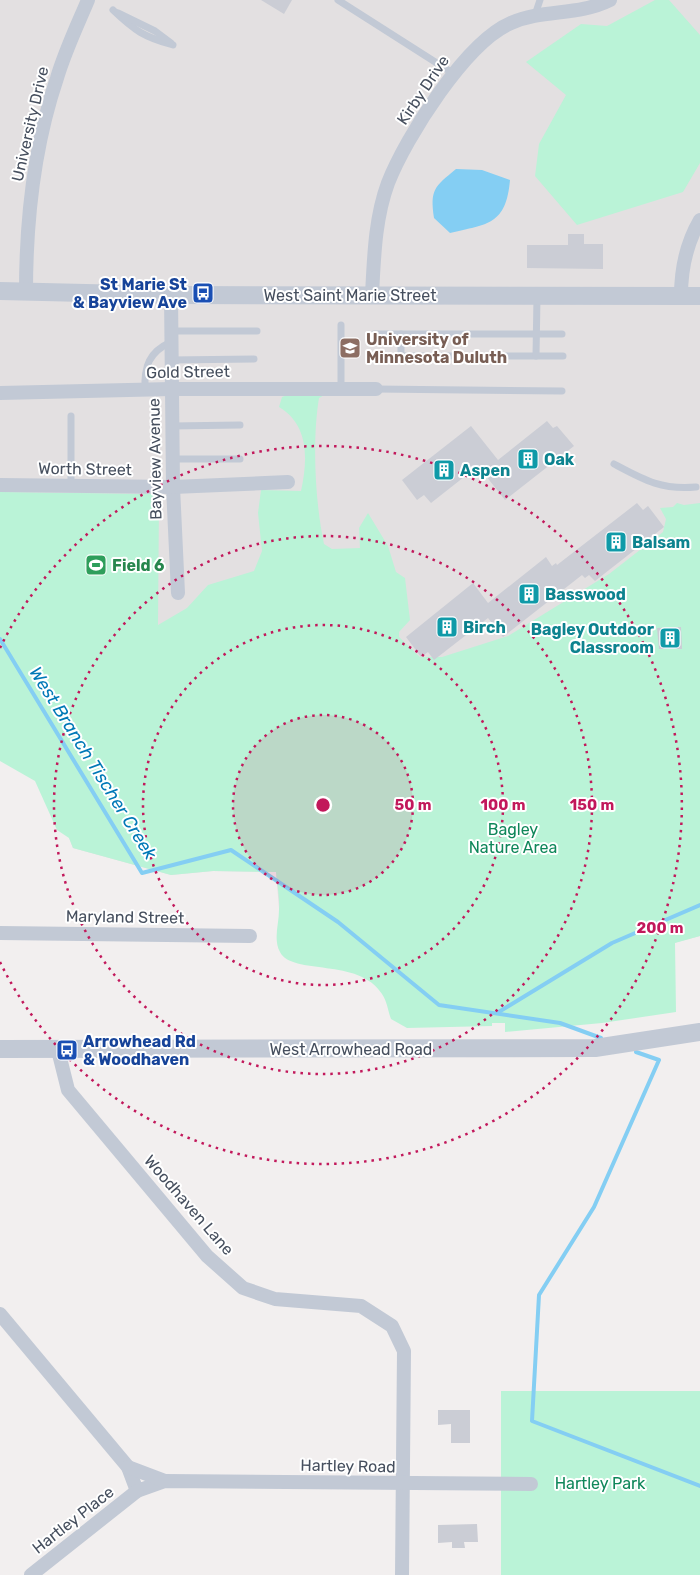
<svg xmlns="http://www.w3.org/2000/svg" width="700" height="1575" viewBox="0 0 700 1575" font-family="Rubik,sans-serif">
<rect width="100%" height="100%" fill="#f2efef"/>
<path fill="#e3e0e1" d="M0,0H700V936L662,946L381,972L281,932L276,872L213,871L171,875L73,848L34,746L0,696Z"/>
<g fill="#baf3d7">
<path d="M655,0H669L700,35V163L683,192L577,225L535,176L539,144L566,95L526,62L581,24L607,26Z"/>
<path d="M296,392L326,394L319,398C312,440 315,502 324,544L332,549L360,548L359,528L368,513L388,546L396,572L405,578L410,620L399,632V637L420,657H442L508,636L609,574L663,532L666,519L660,508L673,507L677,503L684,505L700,503V936L675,943L676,1012L602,1023L505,1032V1023H492V1026L407,1028L391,1019C388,1011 387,1001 382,994C359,957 292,976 280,952C273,939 279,924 279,910C280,898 277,884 276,872L213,871L171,875L73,848L69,838L57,830L35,781L0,761V492L152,494L159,501L158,625L187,608L208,585L254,571L262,551L258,513L261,490L301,491C308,459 309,425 279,407L282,397Z"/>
<rect x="501" y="1391" width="199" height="184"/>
</g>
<path fill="#84cef3" d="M456,169L482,170L510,180C506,225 488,224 450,233L434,218C430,190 434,187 456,169Z"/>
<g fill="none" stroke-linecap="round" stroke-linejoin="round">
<g stroke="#84cef3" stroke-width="4">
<path d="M0,639L142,873L231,850L338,922L439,1005L560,1023L601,1038"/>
<path d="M497,1013L612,943L700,905"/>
<path d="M636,1052L659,1060L594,1207L539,1295L532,1421L700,1486"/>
</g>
</g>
<g fill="#cbcdd5">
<path d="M261,0H292L284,14Z"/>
<path d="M568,234H584V244H603V269L527,268V245H568Z"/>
<path d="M547,421L553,428L557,426L574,446L505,500L478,466L431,503L424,495L417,500L402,480L471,426L498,460Z"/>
<path d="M637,503L643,510L648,506L664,527L595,581L589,575L585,578L582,575L503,637L488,618L434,660L428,652L421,657L406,637L473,583L488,603L546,557L552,566L556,563L557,565Z"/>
<path d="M681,627L682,649H659L657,628Z"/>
<path d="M438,1410H470V1443H451V1424L438,1425Z"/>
<path d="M477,1524L478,1542H464L465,1548H452V1542L438,1543V1525Z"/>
</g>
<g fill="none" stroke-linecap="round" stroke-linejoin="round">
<g stroke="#c2c9d5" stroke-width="7">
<path d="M338,0L454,74"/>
<path d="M113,10C135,31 144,37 173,45"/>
<path d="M118,13L155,31L171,43"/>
<path d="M535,15L540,0"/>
<path d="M341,325V388"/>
<path d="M171,331H257"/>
<path d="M374,334H562"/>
<path d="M401,334V356H563"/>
<path d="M536,356L537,297"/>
<path d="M171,360L254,359"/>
<path d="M376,389L562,391"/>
<path d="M145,390C144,366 149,352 171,342"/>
<path d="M71,416V486"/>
<path d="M172,426L240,425"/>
<path d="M172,459H240"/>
<path d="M614,464C644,480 661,490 696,487"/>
</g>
<g stroke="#c2c9d5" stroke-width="14">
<path d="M26,292C26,220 34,146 57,78C65,51 77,26 88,0"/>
<path d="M171,295L173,487L178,593"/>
<path d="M372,295C374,257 375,218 388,183C406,137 466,42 511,23C543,9 578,16 610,0"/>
<path d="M681,296C681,268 686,244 700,220"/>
<path d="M0,393L171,389H376"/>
<path d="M1,485L173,487L288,482"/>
<path d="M0,933L250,936"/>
<path d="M58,1050L68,1090L207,1256L243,1288L275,1299L361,1306L392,1326L404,1351L402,1575"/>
<path d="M0,1314L128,1467L137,1491L165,1481L531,1484"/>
<path d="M128,1467L165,1481"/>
<path d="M31,1575L137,1491"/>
</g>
<g stroke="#c2c9d5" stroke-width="18">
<path d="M0,291L171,295L700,296"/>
<path d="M0,1049L595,1048L700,1032"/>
</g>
</g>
<circle cx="323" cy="805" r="90" fill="#c2185b" fill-opacity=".12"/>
<g fill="none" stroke="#c2185b" stroke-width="2.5" stroke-dasharray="2.5 5">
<circle cx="323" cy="805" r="90"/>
<circle cx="323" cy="805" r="180"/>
<circle cx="323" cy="805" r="269"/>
<path d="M0 648A359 359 0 1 1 0 962"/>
</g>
<defs>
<g id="bus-square" transform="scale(1.125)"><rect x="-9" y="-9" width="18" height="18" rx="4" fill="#1a4fb4" stroke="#fff"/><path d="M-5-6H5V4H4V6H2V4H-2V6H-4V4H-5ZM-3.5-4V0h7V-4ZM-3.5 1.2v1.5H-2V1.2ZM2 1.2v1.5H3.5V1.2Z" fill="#fff"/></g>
<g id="university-square" transform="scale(1.125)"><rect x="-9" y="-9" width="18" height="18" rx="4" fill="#8d6e63" stroke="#fff"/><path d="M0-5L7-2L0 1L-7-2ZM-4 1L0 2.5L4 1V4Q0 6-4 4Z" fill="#fff"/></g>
<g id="building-square" transform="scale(1.125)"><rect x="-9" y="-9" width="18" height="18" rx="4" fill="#0f9aa8" stroke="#fff"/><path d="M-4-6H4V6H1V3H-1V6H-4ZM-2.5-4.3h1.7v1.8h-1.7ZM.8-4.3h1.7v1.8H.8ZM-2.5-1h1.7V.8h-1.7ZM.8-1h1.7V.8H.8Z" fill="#fff"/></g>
<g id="stadium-square" transform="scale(1.125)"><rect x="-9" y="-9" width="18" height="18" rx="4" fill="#2e9e5b" stroke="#fff"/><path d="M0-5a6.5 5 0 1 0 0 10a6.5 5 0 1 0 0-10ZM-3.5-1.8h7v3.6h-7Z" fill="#fff"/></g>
</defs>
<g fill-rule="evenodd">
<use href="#bus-square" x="203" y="293"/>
<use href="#university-square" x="350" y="348"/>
<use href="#building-square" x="528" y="459"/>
<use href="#building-square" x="444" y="470"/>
<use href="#building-square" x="616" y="542"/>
<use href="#stadium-square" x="96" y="565"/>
<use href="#building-square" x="529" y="594"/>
<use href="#building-square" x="447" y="627"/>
<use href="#building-square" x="670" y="638"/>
<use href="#bus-square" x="67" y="1050"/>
</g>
<g text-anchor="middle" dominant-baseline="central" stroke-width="4" stroke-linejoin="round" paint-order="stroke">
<g font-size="16" fill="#464f5e" stroke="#fff">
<text transform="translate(423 90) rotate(-56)">Kirby Drive</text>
<text transform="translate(30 124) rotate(-77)">University Drive</text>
<text x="350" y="295">West Saint Marie Street</text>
<text transform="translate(188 372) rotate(-1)">Gold Street</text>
<text transform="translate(155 459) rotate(-91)">Bayview Avenue</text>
<text transform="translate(85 469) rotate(1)">Worth Street</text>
<text transform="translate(125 917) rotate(1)">Maryland Street</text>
<text x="351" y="1049">West Arrowhead Road</text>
<text transform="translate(189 1205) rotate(49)">Woodhaven Lane</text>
<text transform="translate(348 1466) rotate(1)">Hartley Road</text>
<text transform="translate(73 1520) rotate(-38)">Hartley Place</text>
</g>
<g font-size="16" font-weight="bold" fill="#164399" stroke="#fff" text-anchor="end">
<text x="187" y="284">St Marie St<tspan x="187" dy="18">&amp; Bayview Ave</tspan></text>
<text x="83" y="1041" text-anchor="start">Arrowhead Rd<tspan x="83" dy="18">&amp; Woodhaven</tspan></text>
</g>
<g font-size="16" font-weight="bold" fill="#785e54" stroke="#fff" text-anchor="start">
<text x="366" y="339">University of<tspan x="366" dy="18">Minnesota Duluth</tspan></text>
</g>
<g font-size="16" font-weight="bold" fill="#0d838f" stroke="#fff" text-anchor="start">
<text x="544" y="459">Oak</text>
<text x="460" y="470">Aspen</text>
<text x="632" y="542">Balsam</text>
<text x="545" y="594">Basswood</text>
<text x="463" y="627">Birch</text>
<text x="654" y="629" text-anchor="end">Bagley Outdoor<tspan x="654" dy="18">Classroom</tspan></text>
</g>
<g font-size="16" font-weight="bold" fill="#27864d" stroke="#fff" text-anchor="start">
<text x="112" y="565">Field 6</text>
</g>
<g font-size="16" fill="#0f875a" stroke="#fff">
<text x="513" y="829">Bagley<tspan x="513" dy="18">Nature Area</tspan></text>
<text x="600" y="1483">Hartley Park</text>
</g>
<g font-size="18" font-style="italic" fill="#0079b7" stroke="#fff">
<text transform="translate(93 763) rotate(58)">West Branch Tischer Creek</text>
</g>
</g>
<circle cx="323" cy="805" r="8" fill="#c2185b" stroke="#fff" stroke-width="2.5"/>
<g font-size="15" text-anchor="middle" font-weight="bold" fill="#c2185b" stroke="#fff" stroke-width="4" stroke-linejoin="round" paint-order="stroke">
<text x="413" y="810">50 m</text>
<text x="503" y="810">100 m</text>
<text x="592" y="810">150 m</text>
<text x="660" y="933">200 m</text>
</g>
</svg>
